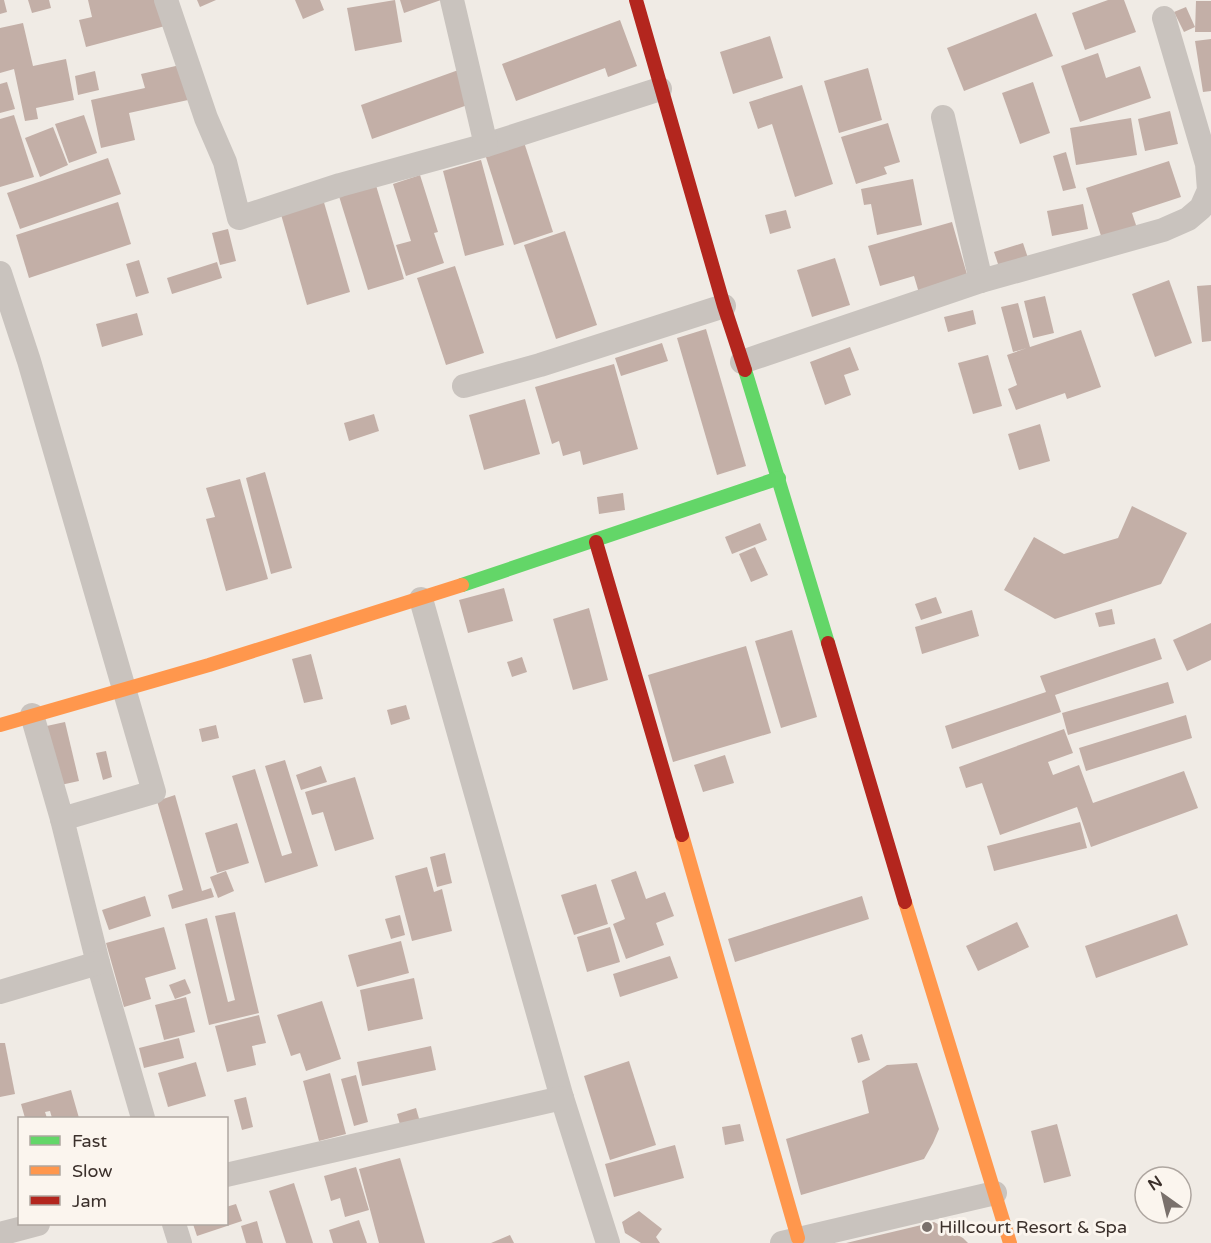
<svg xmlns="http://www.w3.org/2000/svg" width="1211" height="1243" viewBox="0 0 1211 1243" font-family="'Varela Round',sans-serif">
<rect width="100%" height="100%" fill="#f0ebe5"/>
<g fill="#c3afa7">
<path d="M0,0H4L7,12L0,14Z"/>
<path d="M28,0H49L51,8L32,13Z"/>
<path d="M88,0H158L165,26L86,47L79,20L92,17Z"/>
<path d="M197,0H216L200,7Z"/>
<path d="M295,0H320L324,10L303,19Z"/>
<path d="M395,0L402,42L355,51L347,8Z"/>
<path d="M400,0H441L404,13Z"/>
<path d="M1108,0H1124L1136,32L1085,50L1072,13Z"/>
<path d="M1196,1H1211V32H1195Z"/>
<path d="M1186,7L1195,27L1184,32L1174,12Z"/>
<path d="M1036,13L1053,56L964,91L947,48Z"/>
<path d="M620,20L637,66L608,77L605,68L516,101L502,64Z"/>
<path d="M23,23L33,66L66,59L74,100L36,108L38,119L25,121L14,69L0,73V28Z"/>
<path d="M770,36L783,78L733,94L720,52Z"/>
<path d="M1211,39V91L1203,92L1195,41Z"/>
<path d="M1098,53L1106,78L1140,66L1151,98L1080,122L1061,66Z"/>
<path d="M180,65L188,100L129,113L135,140L101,148L91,100L145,88L141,74Z"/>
<path d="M464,68L476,102L372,139L361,105Z"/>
<path d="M868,68L882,120L839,133L824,81Z"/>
<path d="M95,71L99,90L78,95L75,76Z"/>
<path d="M7,82L15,109L0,113V84Z"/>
<path d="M1033,82L1050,133L1020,144L1002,93Z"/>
<path d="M802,85L833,184L795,197L772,124L758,129L749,102Z"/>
<path d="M1170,111L1178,144L1145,151L1138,119Z"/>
<path d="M14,115L34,177L0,187V119Z"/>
<path d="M84,115L97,153L69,163L55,124Z"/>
<path d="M1131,118L1137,155L1076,165L1070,128Z"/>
<path d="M888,123L900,162L884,167L887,174L856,184L841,137Z"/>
<path d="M53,127L68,165L40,177L25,138Z"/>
<path d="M523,139L553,232L514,245L484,151Z"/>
<path d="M1066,152L1076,188L1063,191L1053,156Z"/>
<path d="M108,158L121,194L20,229L7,193Z"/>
<path d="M481,160L504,245L465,256L443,171Z"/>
<path d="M1169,161L1181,197L1132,213L1137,228L1102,239L1086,188Z"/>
<path d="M420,175L438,232L434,233L444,263L406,276L396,245L411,241L393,184Z"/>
<path d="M913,179L922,225L877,235L871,204L864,205L861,189Z"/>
<path d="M375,182L404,279L368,290L338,193Z"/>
<path d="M323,199L350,292L307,305L280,211Z"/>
<path d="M118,202L131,244L29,278L16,235Z"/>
<path d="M1083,204L1088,229L1052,236L1047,211Z"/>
<path d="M786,210L791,228L770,234L765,215Z"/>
<path d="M952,222L968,278L919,293L914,276L880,286L868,246Z"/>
<path d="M228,229L236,261L220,265L212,233Z"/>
<path d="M565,231L597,325L556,339L524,245Z"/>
<path d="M1023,243L1028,258L999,267L994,252Z"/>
<path d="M835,258L850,305L812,317L797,270Z"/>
<path d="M139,260L149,293L136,297L126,264Z"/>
<path d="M217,262L222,278L172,294L167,278Z"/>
<path d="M455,266L484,353L446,365L417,278Z"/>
<path d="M1169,280L1192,343L1155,357L1132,294Z"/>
<path d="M1211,285V341L1202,342L1197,286Z"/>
<path d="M1045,296L1054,333L1033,338L1024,301Z"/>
<path d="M1018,303L1030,347L1081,330L1101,387L1067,399L1065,393L1016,410L1008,389L1017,385L1007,355L1027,348L1013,352L1001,307Z"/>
<path d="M973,310L976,324L948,332L944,317Z"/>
<path d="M137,313L143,335L102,347L96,324Z"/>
<path d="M706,329L746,466L717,475L677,338Z"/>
<path d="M662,343L668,361L621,376L615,358Z"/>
<path d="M850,347L859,370L844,375L851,395L825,405L810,362Z"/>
<path d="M988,355L1002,406L973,414L958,363Z"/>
<path d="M614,364L638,449L583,465L580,451L563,456L559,441L552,444L535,387Z"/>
<path d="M525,399L540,454L484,470L469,415Z"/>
<path d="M374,414L379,431L349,441L344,423Z"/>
<path d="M1040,424L1050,461L1019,470L1008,434Z"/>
<path d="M265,472L292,568L271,574L246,478Z"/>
<path d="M240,479L268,579L226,591L206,519L215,517L206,488Z"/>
<path d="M623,493L625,510L599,514L597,497Z"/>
<path d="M1132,506L1187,533L1161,584L1055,619L1004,590L1034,537L1064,554L1118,538Z"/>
<path d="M760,523L767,540L732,554L725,537Z"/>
<path d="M755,547L768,575L751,582L739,554Z"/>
<path d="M504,588L513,621L468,633L459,600Z"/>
<path d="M936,597L942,613L921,620L915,604Z"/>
<path d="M589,608L608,680L573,690L553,619Z"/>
<path d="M1112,609L1115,624L1099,627L1095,613Z"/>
<path d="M972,610L979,636L922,654L915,627Z"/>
<path d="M1211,623V660L1187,671L1173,640Z"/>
<path d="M792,630L817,717L781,728L755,641Z"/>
<path d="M1155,638L1162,659L1055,695L1061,712L952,749L945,726L1046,692L1040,676Z"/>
<path d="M746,646L771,733L673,762L648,675Z"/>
<path d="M311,654L323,699L304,703L292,659Z"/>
<path d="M522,657L527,672L512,677L507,662Z"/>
<path d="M1168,682L1174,703L1068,735L1062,713Z"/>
<path d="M406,705L410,719L391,725L387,710Z"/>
<path d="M1186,715L1192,738L1086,771L1079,748Z"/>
<path d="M65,722L79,781L56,786L42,727Z"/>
<path d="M216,725L219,738L202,742L199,729Z"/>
<path d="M1064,729L1073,753L1048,762L1053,775L1079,765L1093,803L1184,771L1198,808L1091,847L1077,807L1000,835L982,783L966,788L959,767Z"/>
<path d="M106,751L112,777L103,780L96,753Z"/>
<path d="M725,755L734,783L703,792L694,765Z"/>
<path d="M285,760L318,866L265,883L232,776L255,769L282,856L292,853L265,766Z"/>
<path d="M321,766L327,782L301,790L296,775Z"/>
<path d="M355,777L374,839L335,851L323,812L312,815L305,792Z"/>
<path d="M175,795L202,891L211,888L214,897L172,909L168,895L183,890L157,801Z"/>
<path d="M1080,822L1087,848L994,871L987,846Z"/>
<path d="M237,823L249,863L217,873L205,833Z"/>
<path d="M445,853L452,883L437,887L430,857Z"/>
<path d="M427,867L434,892L442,889L452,931L412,941L395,876Z"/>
<path d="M226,871L234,891L218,898L210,877Z"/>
<path d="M636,871L646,899L665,892L674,916L656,923L664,945L626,959L613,924L625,919L611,880Z"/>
<path d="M596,884L608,924L574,935L561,895Z"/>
<path d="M145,896L151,916L109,930L102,910Z"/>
<path d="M862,896L869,919L735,962L728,939Z"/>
<path d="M235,912L259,1013L209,1025L185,924L207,918L228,1002L235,1000L215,916Z"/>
<path d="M1177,914L1188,945L1096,978L1085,946Z"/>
<path d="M400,915L405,935L391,939L385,919Z"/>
<path d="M1017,922L1029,947L978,971L966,946Z"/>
<path d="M164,927L176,969L145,978L151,999L124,1007L106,943Z"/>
<path d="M610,927L620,962L587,972L577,937Z"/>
<path d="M401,941L409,973L357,987L348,955Z"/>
<path d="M670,956L678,978L620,997L613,974Z"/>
<path d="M414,978L423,1019L368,1031L360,990Z"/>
<path d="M185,979L191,993L175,999L169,985Z"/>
<path d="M186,997L195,1032L164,1040L155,1005Z"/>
<path d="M322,1001L341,1059L306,1071L300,1053L291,1056L277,1015Z"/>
<path d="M259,1015L266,1043L252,1046L256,1065L227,1072L215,1026Z"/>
<path d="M862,1034L870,1060L858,1063L851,1038Z"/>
<path d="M179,1038L184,1058L144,1068L139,1048Z"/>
<path d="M0,1043H5L15,1094L0,1097Z"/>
<path d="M431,1046L436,1070L362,1086L357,1062Z"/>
<path d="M629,1061L656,1145L610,1160L584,1076Z"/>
<path d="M196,1062L206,1096L168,1107L158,1073Z"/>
<path d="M917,1063L939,1129L933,1143L924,1159L801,1195L786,1139L869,1113L862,1081L887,1065Z"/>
<path d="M330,1073L346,1134L319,1141L303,1081Z"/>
<path d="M356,1075L368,1122L354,1126L341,1079Z"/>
<path d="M71,1090L79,1118H52L50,1111L45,1112L47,1118H25L21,1104Z"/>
<path d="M246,1097L253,1127L242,1130L234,1100Z"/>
<path d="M416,1108L420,1122L401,1128L397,1114Z"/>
<path d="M740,1124L744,1141L725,1145L722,1127Z"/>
<path d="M1057,1124L1071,1176L1044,1183L1031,1131Z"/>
<path d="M675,1145L684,1178L614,1197L605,1164Z"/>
<path d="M400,1158L425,1243H379L359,1169Z"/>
<path d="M356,1167L369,1210L345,1217L340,1198L331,1201L324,1176Z"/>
<path d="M294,1183L313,1243H286L269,1191Z"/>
<path d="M236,1204L242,1221L197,1236L193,1224H226V1207Z"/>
<path d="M639,1211L662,1229L656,1237L660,1243H641L625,1233L622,1222Z"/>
<path d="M359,1220L367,1243H333L329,1230Z"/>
<path d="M257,1221L263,1243H246L241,1226Z"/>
<path d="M934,1222L963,1238L968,1243H846Z"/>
<path d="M510,1235L514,1243H491Z"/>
</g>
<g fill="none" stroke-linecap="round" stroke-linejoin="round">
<g stroke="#c9c3be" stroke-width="24">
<path d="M166,0L206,118L225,162L239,218L340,185L486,145L660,89"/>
<path d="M452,0L486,145"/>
<path d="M943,117L981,281"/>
<path d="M0,273L29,361L154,792L62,819"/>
<path d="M742,362L981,281L1163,230L1188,219L1201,208L1209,190L1207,164L1164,18"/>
<path d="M464,386L540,365L724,306"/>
<path d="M421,599L562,1098L608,1243"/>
<path d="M32,715L62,819L98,963L143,1118"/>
<path d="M0,992L98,963"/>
<path d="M226,1175L562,1098"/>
<path d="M174,1224L180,1243"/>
<path d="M0,1234L38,1224"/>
<path d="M782,1243L995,1193"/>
</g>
<g stroke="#63d668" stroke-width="14">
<path d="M745,370L828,643"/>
<path d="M462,585L779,478"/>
</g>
<g stroke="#ff974d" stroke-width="14">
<path d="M0,725L209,665L462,585"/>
<path d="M682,835L798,1238"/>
<path d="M905,902L1010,1243"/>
</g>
<g stroke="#b3261e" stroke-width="14">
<path d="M636,0L724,306L745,370"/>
<path d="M596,542L682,835"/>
<path d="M828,643L905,902"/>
</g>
</g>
<circle fill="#7a716c" stroke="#fbf5ee" stroke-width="2" cx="927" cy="1227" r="6"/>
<g text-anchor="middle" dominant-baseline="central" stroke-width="6" stroke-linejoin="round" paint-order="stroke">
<g font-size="18" fill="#3b302b" stroke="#fbf5ee" text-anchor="start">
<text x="939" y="1227">Hillcourt Resort &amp; Spa</text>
</g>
</g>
<rect x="18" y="1117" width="210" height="108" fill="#fbf5ee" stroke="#aea6a0" stroke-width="1.5"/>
<rect x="30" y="1136" width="30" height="9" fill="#63d668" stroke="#aea6a0" stroke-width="1.5"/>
<text x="72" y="1147" font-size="18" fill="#3b302b">Fast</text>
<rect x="30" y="1166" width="30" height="9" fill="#ff974d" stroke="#aea6a0" stroke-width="1.5"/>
<text x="72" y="1177" font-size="18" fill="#3b302b">Slow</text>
<rect x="30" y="1196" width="30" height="9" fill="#b3261e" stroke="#aea6a0" stroke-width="1.5"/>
<text x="72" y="1207" font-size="18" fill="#3b302b">Jam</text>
<g transform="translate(1163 1195) rotate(326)"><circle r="28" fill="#fbf5ee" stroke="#aea6a0" stroke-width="1.5"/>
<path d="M0-4.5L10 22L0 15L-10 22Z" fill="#7a716c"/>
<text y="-9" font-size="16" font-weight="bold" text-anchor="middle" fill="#3b302b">N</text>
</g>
</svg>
